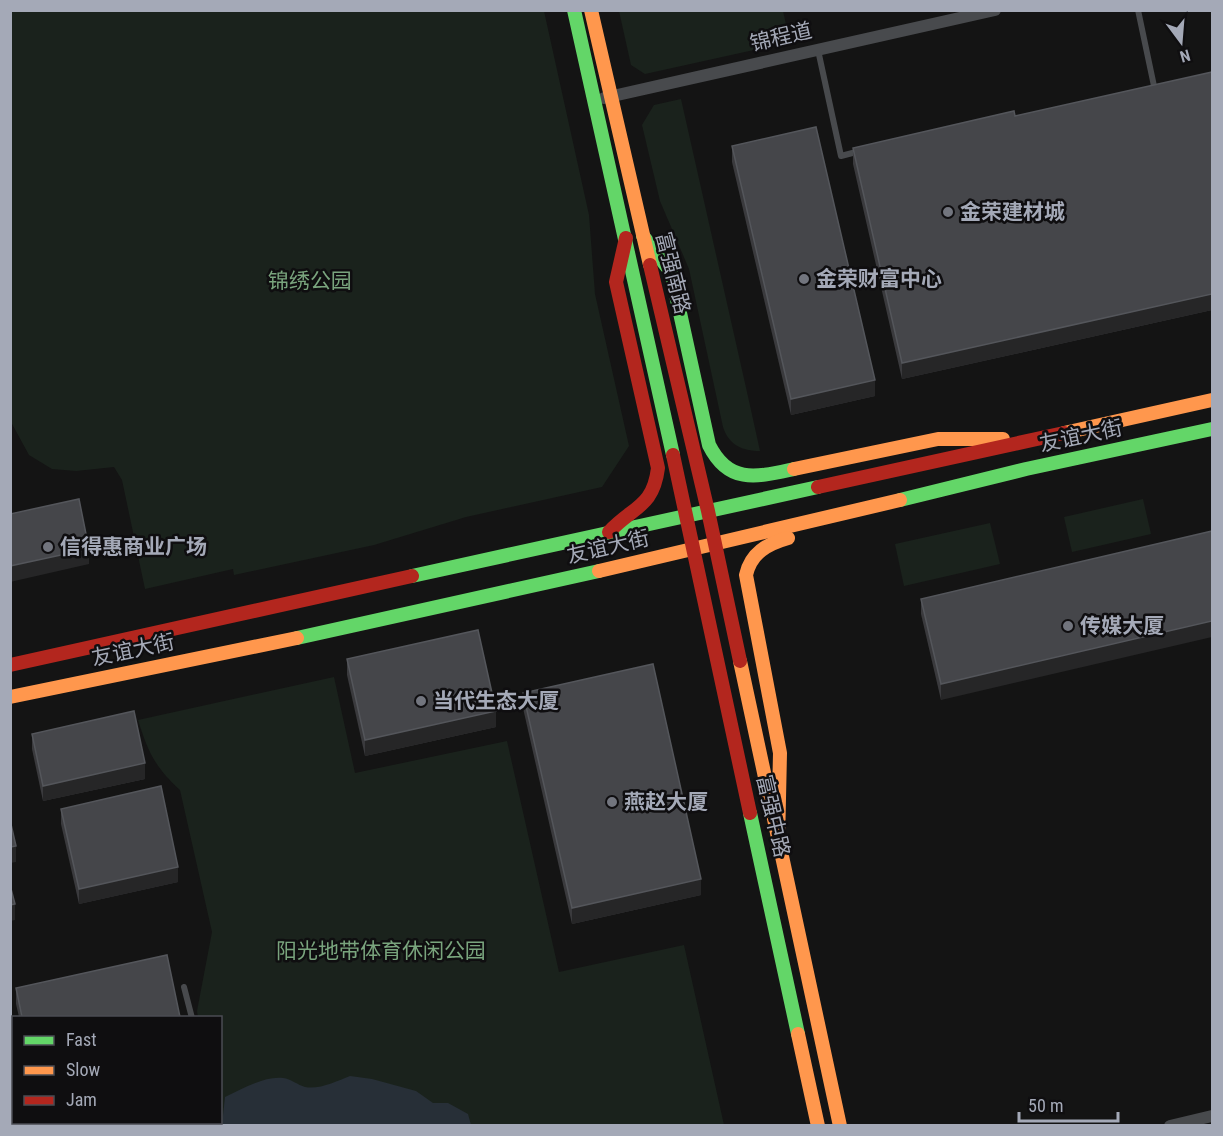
<svg xmlns="http://www.w3.org/2000/svg" width="1223" height="1136" viewBox="0 0 1223 1136" font-family="'Roboto Condensed','Noto Sans SC',sans-serif">
<rect width="100%" height="100%" fill="#141414"/>
<g fill="#1a221c">
<path d="M10,11H544L589,215L595,294L629,446L602,487L466,517L374,545L234,575L233,569L145,589L122,480L114,467L76,471L52,469L29,455L11,422Z"/>
<path d="M619,11H783L790,42L645,74L631,65Z"/>
<path d="M681,99L749,401L760,451C742,451 729,445 723,427L689,269L660,201L642,125L654,105Z"/>
<path d="M1143,499L1151,534L1072,552L1064,517Z"/>
<path d="M990,523L1000,564L904,586L895,544Z"/>
<path d="M334,677L355,773L507,741L559,972L684,945L724,1125H214L215,1123L220,1122V1018L198,1017L197,1011L212,932L180,790C155,767 148,752 138,720Z"/>
</g>
<path fill="#272f37" d="M350,1076L372,1079L416,1091L433,1103H448L468,1114L471,1125H222L225,1097C242,1089 264,1076 283,1078C291,1079 298,1085 305,1087C319,1090 337,1081 350,1076Z"/>
<g fill="none" stroke-linecap="round" stroke-linejoin="round">
<g stroke="#484a4d" stroke-width="6">
<path d="M1138,10L1154,86"/>
<path d="M818,50L841,156L860,151"/>
<path d="M184,987L192,1018"/>
<path d="M44,1126L46,1122"/>
<path d="M207,1126V1122"/>
</g>
<g stroke="#484a4d" stroke-width="12">
<path d="M604,98L995,10"/>
<path d="M1170,1126L1212,1116"/>
</g>
<g stroke="#63d668" stroke-width="14">
<path d="M574,10L673,455"/>
<path d="M643,236L671,272L709,445C729,485 757,477 794,469"/>
<path d="M900,500L1026,469L1212,429"/>
<path d="M412,576L818,487"/>
<path d="M297,638L599,571"/>
<path d="M750,813L798,1034"/>
</g>
<g stroke="#ff974d" stroke-width="14">
<path d="M591,10L650,265"/>
<path d="M1064,433L1212,400"/>
<path d="M794,469L938,439H1003"/>
<path d="M599,571L900,500"/>
<path d="M740,661L840,1126"/>
<path d="M10,697L297,638"/>
<path d="M778,844L780,753L746,575C751,553 767,544 788,538"/>
<path d="M798,1034L818,1126"/>
</g>
<g stroke="#b3261e" stroke-width="14">
<path d="M650,265L708,511L740,661"/>
<path d="M673,455L750,813"/>
<path d="M818,487L1064,433"/>
<path d="M609,532C633,506 653,508 658,468L616,282L626,238"/>
<path d="M10,665L412,576"/>
</g>
</g>
<g fill="#3a3a3d">
<path d="M1212,72V310L902,379L853,164V148L1015,116Z"/>
<path d="M732,146L875,396L791,415L732,162Z"/>
<path d="M1212,531L941,700L921,614V599Z"/>
<path d="M347,659L496,727L365,756L347,675Z"/>
<path d="M523,693L701,895L572,924L523,708Z"/>
<path d="M32,734L145,779L43,801L32,749Z"/>
<path d="M61,809L178,882L79,904L61,824Z"/>
<path d="M16,988L180,1017H19L16,1004Z"/>
</g>
<g fill="#262627">
<path d="M1212,294V310L902,379V363Z"/>
<path d="M875,380V396L791,415V399Z"/>
<path d="M89,549V564L10,582V566Z"/>
<path d="M1212,621V637L941,700V684Z"/>
<path d="M496,711V727L365,756V740Z"/>
<path d="M145,763V779L43,801V786Z"/>
<path d="M16,846V862L10,863V847Z"/>
<path d="M178,867V882L79,904V889Z"/>
<path d="M701,879V895L572,924V908Z"/>
<path d="M15,904V920L10,921V905Z"/>
</g>
<g fill="#45464a" stroke="#54565b" stroke-width="1.5">
<path d="M1212,72V294L902,363L853,148L1014,111L1015,116Z"/>
<path d="M816,127L875,380L791,399L732,146Z"/>
<path d="M79,499L89,549L10,566V514Z"/>
<path d="M1212,531V621L941,684L921,599Z"/>
<path d="M478,630L496,711L365,740L347,659Z"/>
<path d="M653,664L701,879L572,908L523,693Z"/>
<path d="M134,711L145,763L43,786L32,734Z"/>
<path d="M161,786L178,867L79,889L61,809Z"/>
<path d="M10,820L16,846L10,847Z"/>
<path d="M10,885L15,904L10,905Z"/>
<path d="M167,955L180,1017H22L16,988Z"/>
</g>
<g fill="#72757e" stroke="#0f0e10" stroke-width="2">
<circle cx="948" cy="212" r="6"/>
<circle cx="804" cy="279" r="6"/>
<circle cx="48" cy="547" r="6"/>
<circle cx="1068" cy="626" r="6"/>
<circle cx="421" cy="701" r="6"/>
<circle cx="612" cy="802" r="6"/>
</g>
<g text-anchor="middle" dominant-baseline="central" stroke-width="5" stroke-linejoin="round" paint-order="stroke">
<g font-size="21" fill="#a4a9b7" stroke="#0f0e10">
<text transform="translate(781 37) rotate(-13)">锦程道</text>
<text transform="translate(673 273) rotate(76)">富强南路</text>
<text transform="translate(1081 436) rotate(-12)">友谊大街</text>
<text transform="translate(608 547) rotate(-13)">友谊大街</text>
<text transform="translate(133 650) rotate(-12)">友谊大街</text>
<text transform="translate(773 816) rotate(77)">富强中路</text>
</g>
<g font-size="21" font-weight="bold" fill="#a4a9b7" stroke="#0f0e10" text-anchor="start">
<text x="960" y="212">金荣建材城</text>
<text x="816" y="279">金荣财富中心</text>
<text x="60" y="547">信得惠商业广场</text>
<text x="1080" y="626">传媒大厦</text>
<text x="433" y="701">当代生态大厦</text>
<text x="624" y="802">燕赵大厦</text>
</g>
<g font-size="21" fill="#79a47d" stroke="#0f0e10">
<text x="310" y="281">锦绣公园</text>
<text x="381" y="951">阳光地带体育休闲公园</text>
</g>
</g>
<rect width="1223" height="1136" fill="none" stroke="#a4a9b7" stroke-width="24"/>
<rect x="12" y="1016" width="210" height="108" fill="#0f0e10" stroke="#4b4c53" stroke-width="1.5"/>
<rect x="24" y="1036" width="30" height="9" fill="#63d668" stroke="#4b4c53" stroke-width="1.5"/>
<text x="66" y="1046" font-size="18" fill="#a4a9b7">Fast</text>
<rect x="24" y="1066" width="30" height="9" fill="#ff974d" stroke="#4b4c53" stroke-width="1.5"/>
<text x="66" y="1076" font-size="18" fill="#a4a9b7">Slow</text>
<rect x="24" y="1096" width="30" height="9" fill="#b3261e" stroke="#4b4c53" stroke-width="1.5"/>
<text x="66" y="1106" font-size="18" fill="#a4a9b7">Jam</text>
<g transform="translate(1181 42) rotate(164)" stroke="#0f0e10" stroke-width="4.5" paint-order="stroke">
<path d="M0-4.5L10 22L0 15L-10 22Z" fill="#a4a9b7"/>
<text y="-9" font-size="16" font-weight="bold" text-anchor="middle" fill="#a4a9b7">N</text>
</g>
<path d="M1019 1112v9h99v-9" fill="none" stroke="#a4a9b7" stroke-width="3"/>
<text x="1028" y="1112" font-size="18" fill="#a4a9b7" stroke="#0f0e10" stroke-width="4.5" paint-order="stroke">50 m</text>
</svg>
